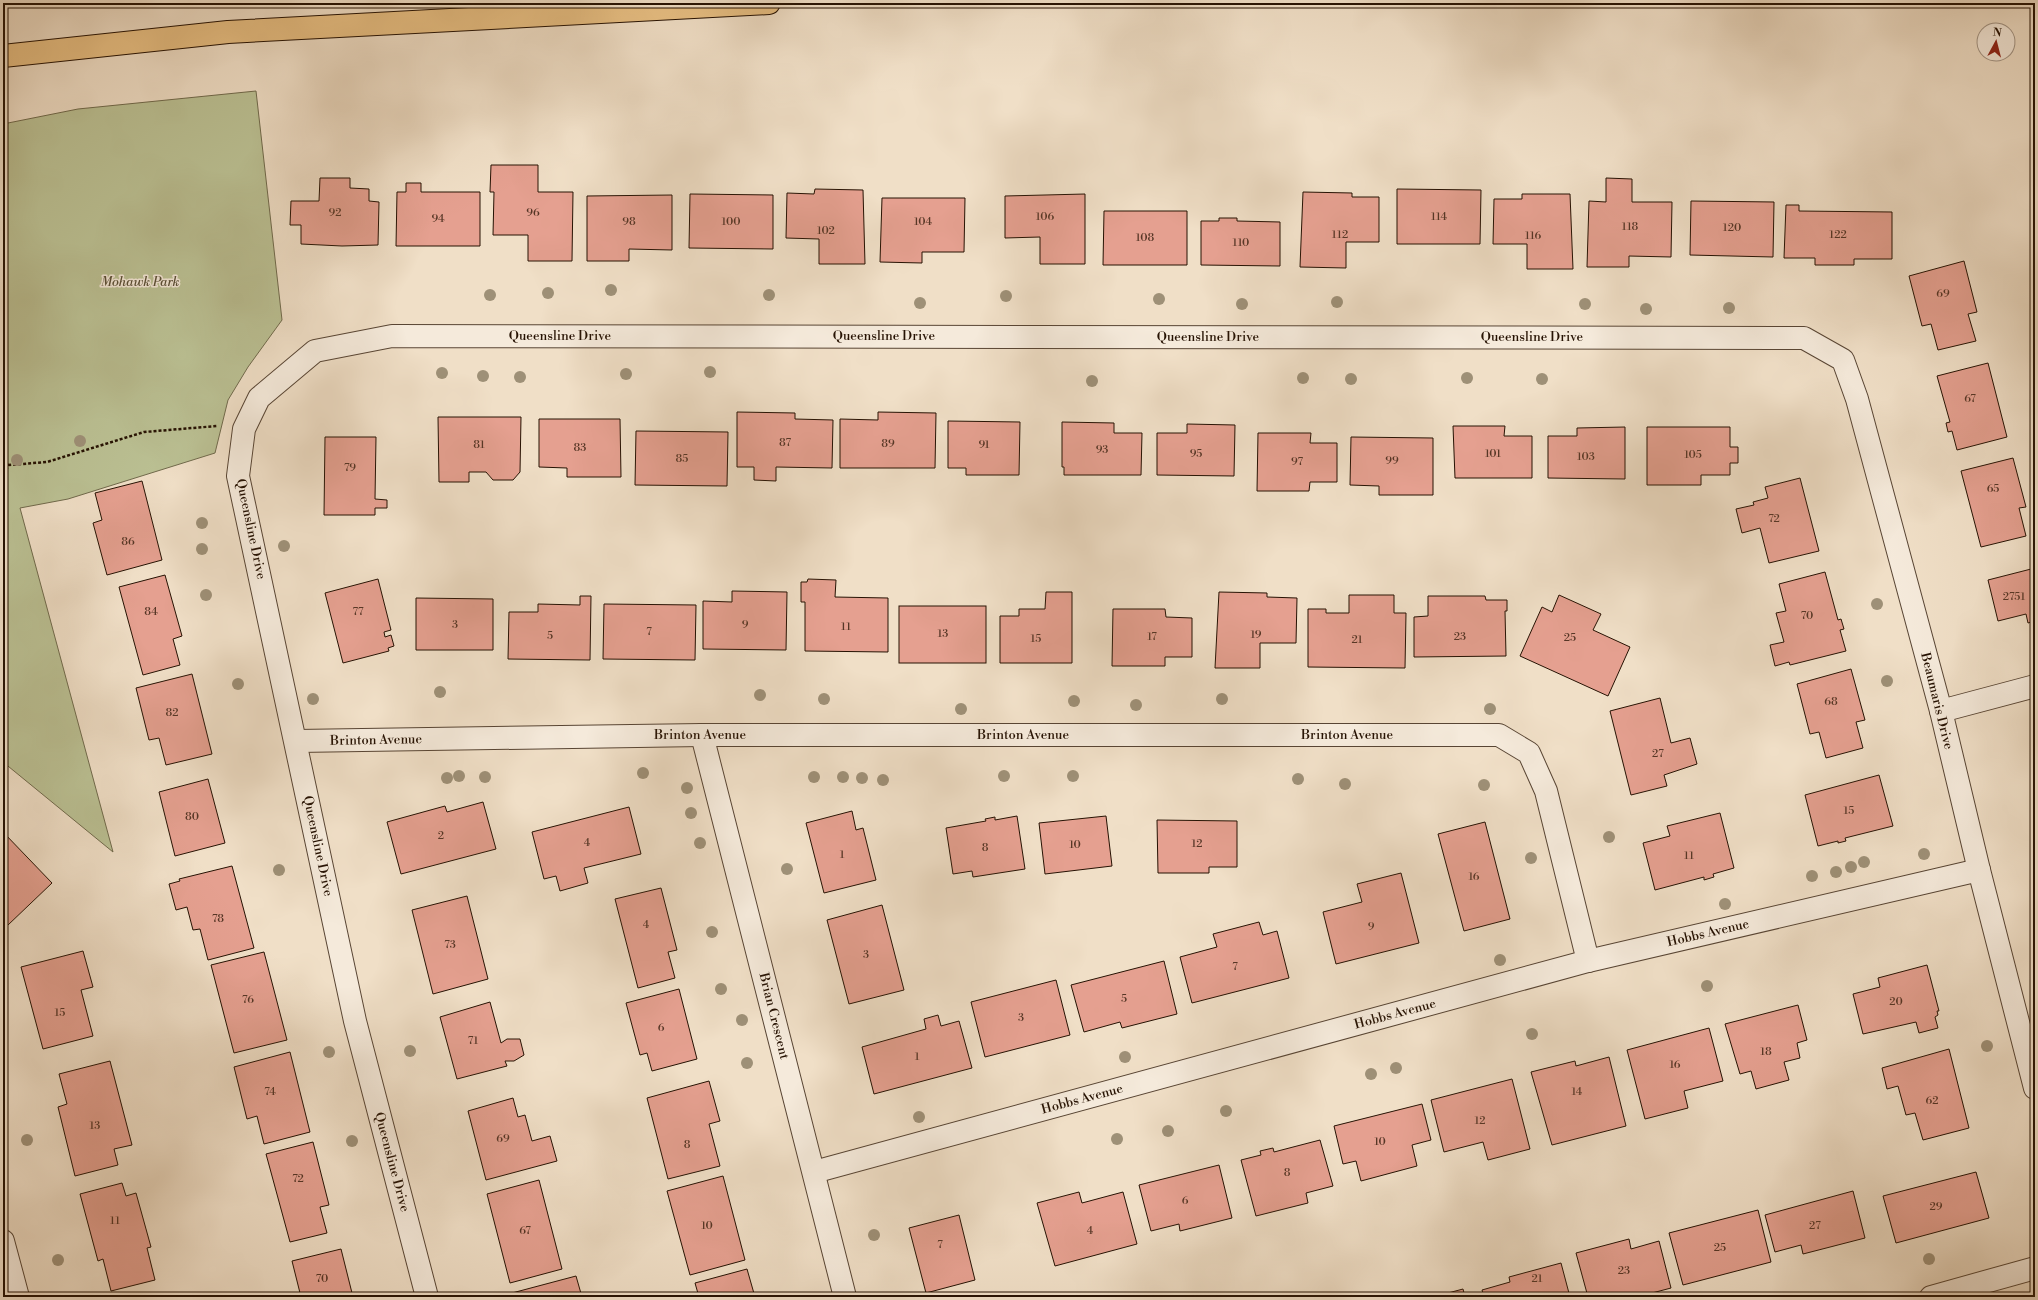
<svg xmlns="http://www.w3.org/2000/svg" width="2038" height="1300" viewBox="0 0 2038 1300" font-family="'Libre Bodoni',serif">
<rect width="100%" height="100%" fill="#f0dfc7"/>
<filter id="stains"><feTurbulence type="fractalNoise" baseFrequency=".005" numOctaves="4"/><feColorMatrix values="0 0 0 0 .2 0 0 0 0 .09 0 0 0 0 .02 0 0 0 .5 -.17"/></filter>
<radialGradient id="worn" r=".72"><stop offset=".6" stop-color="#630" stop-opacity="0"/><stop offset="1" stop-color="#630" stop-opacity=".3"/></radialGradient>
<path fill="#bbc194" stroke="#706a4c" d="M256,91L282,320L248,367L228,400L215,453L68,499L20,508L113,852L3,762V124L78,109Z"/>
<g fill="#e5a090" stroke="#261203">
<path d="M491,165H538V192H573L572,261H528V235H493L494,192H490Z"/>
<path d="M320,178H350V188L369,189V201L379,202L378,245L342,246L301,244V225H290L291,201H319Z"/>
<path d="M1606,178L1632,179V202H1672L1671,257L1629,256V267H1587L1589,201L1606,202Z"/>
<path d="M406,183H421V192H480V246H396L397,192H406Z"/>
<path d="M815,189L863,190L865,264H819V239L786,238L787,193L814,194Z"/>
<path d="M1397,189L1481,190L1480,244H1397Z"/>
<path d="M1303,192L1352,193V197H1379V242H1346V268L1300,267Z"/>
<path d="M690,194L773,195V249L689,248Z"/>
<path d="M1085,194V264H1040V237L1005,238V196Z"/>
<path d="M1522,194H1570L1573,269H1527V244H1493L1494,199H1522Z"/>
<path d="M672,195V250L629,249V261H587V196Z"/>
<path d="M882,198H965L964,252H922V263L880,262Z"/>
<path d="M1691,201L1774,202L1773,257L1690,255Z"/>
<path d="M1786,205H1799V211L1892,212V259H1854V265H1815V258H1784Z"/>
<path d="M1104,211H1187V265H1103Z"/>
<path d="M1219,218H1237V221L1280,222V266L1201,265V221H1219Z"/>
<path d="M1964,261L1977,312L1968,314L1976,341L1938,350L1931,324L1922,326L1909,276Z"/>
<path d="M1988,363L2007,437L1957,450L1952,431L1948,432L1946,423L1950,422L1937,376Z"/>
<path d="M737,412L795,413V419L833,420L832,468L776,467V481L754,480V467H737Z"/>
<path d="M878,412L936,413L935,468H840V419L878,420Z"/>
<path d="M438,417H521L520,472L513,480H493L486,472H469V482H439Z"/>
<path d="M539,419H620L621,477H567V468L539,467Z"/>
<path d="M948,421L1020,422L1019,475H966V468H948Z"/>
<path d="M1062,422L1114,423V433H1142L1141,475H1064V467H1062Z"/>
<path d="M1187,424L1235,425L1234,476L1157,475V433H1187Z"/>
<path d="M1453,426H1505L1504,436H1532V478H1455Z"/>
<path d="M1625,427V479L1548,478V436H1577V428Z"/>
<path d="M1647,427H1730V447H1738V463H1730V475H1701V485H1647Z"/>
<path d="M636,431L728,432L727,486L635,485Z"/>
<path d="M1258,433H1311L1310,443H1337V482H1310L1309,491H1257Z"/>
<path d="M325,437H376L375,499L387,500V508H375V515H324Z"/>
<path d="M1351,437L1433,438V495H1379V486L1350,485Z"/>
<path d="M2013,458L2026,507L2019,508L2026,536L1981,547L1961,471Z"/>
<path d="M1800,478L1819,551L1769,563L1760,528L1742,533L1736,509L1754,505L1753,502L1768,498L1765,487Z"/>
<path d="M142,481L162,560L107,575L93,523L102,520L95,493Z"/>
<path d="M2035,568V621L2028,623L2026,614L1998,621L1988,580Z"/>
<path d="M1825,572L1838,620L1841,619L1844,629L1840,630L1846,651L1790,665L1789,662L1775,666L1770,645L1784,642L1776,613L1786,611L1779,584Z"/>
<path d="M165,575L182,636L173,639L180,665L143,675L119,587Z"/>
<path d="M378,579L391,630L384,632L385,637L391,635L394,646L388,648L389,651L343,663L325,593Z"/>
<path d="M808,579L836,580L835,597L888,598V652L805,651V602H801V582H807Z"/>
<path d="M732,591L787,592L786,650L703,649V601L732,602Z"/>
<path d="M1046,592H1072V663H1000V616H1019V609H1045Z"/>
<path d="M1219,592L1267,593V597L1297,598L1296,643H1260V668H1215Z"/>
<path d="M1349,595H1394V613H1406L1405,668L1308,667V609H1326V613H1349Z"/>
<path d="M1559,595L1601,614L1593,630L1630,647L1608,696L1520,656L1542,607L1552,612Z"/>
<path d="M580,596H591L590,660L508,659L509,612H538V604L580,605Z"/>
<path d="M1428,596H1485L1486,600H1507V611H1505L1506,656L1414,657V617L1428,616Z"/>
<path d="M416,598L493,599V650H416Z"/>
<path d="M604,604L696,605L695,660L603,659Z"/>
<rect x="899" y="606" width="87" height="57"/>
<path d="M1113,609H1165L1166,617L1192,618V657H1165V666H1112Z"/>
<path d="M1851,669L1865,720L1856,722L1863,748L1826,758L1819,732L1810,734L1797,684Z"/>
<path d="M192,674L212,754L166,765L159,738L149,740L136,688Z"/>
<path d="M1660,698L1671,743L1690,738L1697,764L1664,775L1667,786L1631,795L1610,711Z"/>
<path d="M1879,775L1893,826L1845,838L1846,841L1838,843V841L1818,846L1805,795Z"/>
<path d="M208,779L225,843L175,856L159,792Z"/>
<path d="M483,802L496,849L401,874L387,822L445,806L447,812Z"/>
<path d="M629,807L641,854L584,868L588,883L560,891L556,876L544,879L532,832Z"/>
<path d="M852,811L856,830L863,828L876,880L824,893L806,823Z"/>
<path d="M1720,813L1734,868L1713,874L1714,877L1704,880V877L1655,890L1643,843L1670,836L1667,826Z"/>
<path d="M1017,816L1025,869L973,877L972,871L953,874L946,828L986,821L985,819L995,817V820Z"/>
<path d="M1106,816L1112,866L1045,874L1039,823Z"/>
<path d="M1157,820L1237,821V867H1209V873H1158Z"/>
<path d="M1485,822L1510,919L1464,931L1438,834Z"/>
<path d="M3,832L52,883L8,925L3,920Z"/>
<path d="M232,866L254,948L208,960L200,929L193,930L187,907L176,910L169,884L180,881L179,879Z"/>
<path d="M1401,873L1419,943L1336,964L1323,912L1362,902L1357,884Z"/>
<path d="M661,888L677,950L668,952L675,978L638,988L615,899Z"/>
<path d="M467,896L488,979L433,994L412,910Z"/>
<path d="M882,905L904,990L849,1004L827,920Z"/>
<path d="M1259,922L1263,935L1277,931L1289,978L1192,1003L1180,957L1217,947L1213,934Z"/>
<path d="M83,951L93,987L81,990L93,1036L43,1049L21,967Z"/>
<path d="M264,952L287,1040L234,1053L211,965Z"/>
<path d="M1164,961L1177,1014L1122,1028L1120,1022L1084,1032L1071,985Z"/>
<path d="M1927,965L1939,1011H1937L1938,1015L1935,1017L1938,1028L1919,1033L1916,1022L1863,1034L1853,994L1880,987L1878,978Z"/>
<path d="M1056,980L1070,1035L985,1057L971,1002Z"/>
<path d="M679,989L697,1059L652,1071L647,1053L640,1055L626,1003Z"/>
<path d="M490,1002L501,1043L507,1039H520L524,1055L514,1061H505L507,1066L457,1079L440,1017Z"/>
<path d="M1798,1005L1807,1040L1797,1043L1800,1058L1784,1062L1789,1080L1756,1089L1751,1071L1740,1074L1725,1024Z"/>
<path d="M938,1015L941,1026L959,1021L972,1068L874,1094L862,1047L926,1029L924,1019Z"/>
<path d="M1709,1028L1723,1081L1684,1091L1688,1108L1645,1119L1627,1050Z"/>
<path d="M1949,1049L1969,1128L1923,1140L1915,1113L1906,1115L1898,1086L1887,1089L1882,1068Z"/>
<path d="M290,1052L310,1132L264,1144L257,1116L247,1119L234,1067Z"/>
<path d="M1609,1057L1626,1126L1552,1145L1531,1072L1575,1061L1576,1066Z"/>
<path d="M110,1061L132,1145L114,1149L118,1165L75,1176L58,1107L67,1104L59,1074Z"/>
<path d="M1512,1079L1530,1149L1488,1160L1483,1142L1444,1152L1431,1100Z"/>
<path d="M709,1081L720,1121L709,1124L720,1166L668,1179L647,1098Z"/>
<path d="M513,1098L518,1117L525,1115L532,1141L550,1136L557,1161L486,1180L468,1111Z"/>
<path d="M1422,1104L1431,1140L1412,1145L1417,1166L1361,1181L1356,1161L1343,1164L1334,1126Z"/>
<path d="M1320,1140L1333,1186L1306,1193L1308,1203L1256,1216L1241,1160L1261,1155L1260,1151L1273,1148L1274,1152Z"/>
<path d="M313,1142L329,1205L320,1207L327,1233L290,1242L266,1154Z"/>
<path d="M1219,1165L1232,1218L1180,1231L1179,1224L1151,1231L1139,1185Z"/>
<path d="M1976,1172L1989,1218L1896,1243L1883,1196Z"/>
<path d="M723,1176L745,1260L690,1275L667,1191Z"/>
<path d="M539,1180L562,1269L510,1283L487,1194Z"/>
<path d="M122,1183L126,1196L136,1193L151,1247L147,1248L155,1280L111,1291L103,1259L98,1261L80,1194Z"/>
<path d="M1853,1191L1865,1238L1803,1254L1801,1245L1775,1252L1765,1215Z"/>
<path d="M1079,1192L1082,1203L1123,1192L1137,1244L1055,1266L1037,1203Z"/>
<path d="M1758,1210L1771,1262L1683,1285L1669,1233Z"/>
<path d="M959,1215L975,1280L926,1293L909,1228Z"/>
<path d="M1629,1239L1631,1249L1659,1241L1671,1288L1637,1297H1588L1576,1253Z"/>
<path d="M341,1249L353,1297H301L292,1261Z"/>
<path d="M1561,1263L1570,1297H1484L1482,1290L1510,1282L1509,1277Z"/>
<path d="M747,1269L755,1297H699L695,1283Z"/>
<path d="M576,1276L582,1297H513L512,1293Z"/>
<path d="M1463,1289L1465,1297H1433Z"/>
</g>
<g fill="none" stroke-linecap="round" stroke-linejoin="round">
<g stroke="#584534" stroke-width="24">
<g id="street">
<path d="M1941,711L2035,686"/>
<path d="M702,735L845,1297"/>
<path d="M297,741L702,735H1499L1529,753L1546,791L1588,961"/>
<path d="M814,1172L1588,961L1979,870"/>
<path d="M3,1241L18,1297"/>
<path d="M427,1297L355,1021L238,476L244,429L259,398L315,351L392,336L1804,338L1843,360L1857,399L1941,711L1979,870L2035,1088"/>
<path d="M1931,1297L2035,1268"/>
</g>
</g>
<g stroke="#261203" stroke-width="24">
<path id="highway" d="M3,56L228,32L769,3"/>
</g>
<g stroke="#261203" stroke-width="2.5" stroke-dasharray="3 2" stroke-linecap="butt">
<path d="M3,464L9,465"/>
<path d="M3,474L9,465L47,462L144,432L217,426"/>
</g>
<use href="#street" stroke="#f5eadb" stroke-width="22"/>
<use href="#highway" stroke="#e8c084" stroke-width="22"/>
</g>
<g fill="#9e9077">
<circle cx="611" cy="290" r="6"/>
<circle cx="548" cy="293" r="6"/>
<circle cx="490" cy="295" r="6"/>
<circle cx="769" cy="295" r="6"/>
<circle cx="1006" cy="296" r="6"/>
<circle cx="1159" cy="299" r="6"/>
<circle cx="1337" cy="302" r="6"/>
<circle cx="920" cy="303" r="6"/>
<circle cx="1242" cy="304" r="6"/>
<circle cx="1585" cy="304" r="6"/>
<circle cx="1729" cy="308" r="6"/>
<circle cx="1646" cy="309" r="6"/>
<circle cx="710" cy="372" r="6"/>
<circle cx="442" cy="373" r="6"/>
<circle cx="626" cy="374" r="6"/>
<circle cx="483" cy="376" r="6"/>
<circle cx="520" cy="377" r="6"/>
<circle cx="1303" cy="378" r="6"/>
<circle cx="1467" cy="378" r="6"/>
<circle cx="1351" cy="379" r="6"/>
<circle cx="1542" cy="379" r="6"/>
<circle cx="1092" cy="381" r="6"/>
<circle cx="80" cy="441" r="6"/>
<circle cx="17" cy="460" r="6"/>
<circle cx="202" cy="523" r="6"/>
<circle cx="284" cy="546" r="6"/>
<circle cx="202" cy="549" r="6"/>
<circle cx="206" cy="595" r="6"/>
<circle cx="1877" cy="604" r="6"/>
<circle cx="1887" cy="681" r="6"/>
<circle cx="238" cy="684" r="6"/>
<circle cx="440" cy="692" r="6"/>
<circle cx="760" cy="695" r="6"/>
<circle cx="313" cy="699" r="6"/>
<circle cx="824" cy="699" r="6"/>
<circle cx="1222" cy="699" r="6"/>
<circle cx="1074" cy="701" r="6"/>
<circle cx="1136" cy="705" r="6"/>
<circle cx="961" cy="709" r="6"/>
<circle cx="1490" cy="709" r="6"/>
<circle cx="643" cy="773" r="6"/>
<circle cx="459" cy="776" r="6"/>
<circle cx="1004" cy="776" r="6"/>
<circle cx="1073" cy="776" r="6"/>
<circle cx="485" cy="777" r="6"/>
<circle cx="814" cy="777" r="6"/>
<circle cx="843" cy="777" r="6"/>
<circle cx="447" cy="778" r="6"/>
<circle cx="862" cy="778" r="6"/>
<circle cx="1298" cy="779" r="6"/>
<circle cx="883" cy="780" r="6"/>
<circle cx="1345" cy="784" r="6"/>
<circle cx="1484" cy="785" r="6"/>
<circle cx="687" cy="788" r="6"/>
<circle cx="691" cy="813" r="6"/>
<circle cx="1609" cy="837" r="6"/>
<circle cx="700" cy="843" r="6"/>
<circle cx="1924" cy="854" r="6"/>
<circle cx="1531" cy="858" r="6"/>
<circle cx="1864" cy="862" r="6"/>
<circle cx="1851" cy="867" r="6"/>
<circle cx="787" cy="869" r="6"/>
<circle cx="279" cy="870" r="6"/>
<circle cx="1836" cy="872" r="6"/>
<circle cx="1812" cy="876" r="6"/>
<circle cx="1725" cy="904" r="6"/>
<circle cx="712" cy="932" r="6"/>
<circle cx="1500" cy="960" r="6"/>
<circle cx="1707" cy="986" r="6"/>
<circle cx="721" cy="989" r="6"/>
<circle cx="742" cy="1020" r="6"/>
<circle cx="1532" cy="1034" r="6"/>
<circle cx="1987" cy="1046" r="6"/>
<circle cx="410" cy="1051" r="6"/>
<circle cx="329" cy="1052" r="6"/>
<circle cx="1125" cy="1057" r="6"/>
<circle cx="747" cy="1063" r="6"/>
<circle cx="1396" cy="1068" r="6"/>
<circle cx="1371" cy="1074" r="6"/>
<circle cx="1226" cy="1111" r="6"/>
<circle cx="919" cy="1117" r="6"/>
<circle cx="1168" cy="1131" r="6"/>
<circle cx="1117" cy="1139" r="6"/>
<circle cx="27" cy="1140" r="6"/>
<circle cx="352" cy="1141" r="6"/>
<circle cx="874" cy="1235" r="6"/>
<circle cx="1929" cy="1259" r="6"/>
<circle cx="58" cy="1260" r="6"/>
</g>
<g text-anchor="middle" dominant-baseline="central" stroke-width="3" stroke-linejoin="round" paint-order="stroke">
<g font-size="11" fill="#563626">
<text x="335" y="213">92</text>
<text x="533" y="213">96</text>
<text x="1045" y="217">106</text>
<text x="1439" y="217">114</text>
<text x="438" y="219">94</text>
<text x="629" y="222">98</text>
<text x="731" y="222">100</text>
<text x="923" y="222">104</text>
<text x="1630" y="227">118</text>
<text x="1732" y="228">120</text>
<text x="826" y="231">102</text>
<text x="1340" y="235">112</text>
<text x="1838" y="235">122</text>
<text x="1533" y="236">116</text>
<text x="1145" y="238">108</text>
<text x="1241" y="243">110</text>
<text x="1943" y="294">69</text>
<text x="1970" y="399">67</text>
<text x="785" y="443">87</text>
<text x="888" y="444">89</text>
<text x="479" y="445">81</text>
<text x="984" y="445">91</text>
<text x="580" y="448">83</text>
<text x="1102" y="450">93</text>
<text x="1196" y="454">95</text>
<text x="1493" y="454">101</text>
<text x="1693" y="455">105</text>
<text x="1586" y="457">103</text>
<text x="682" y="459">85</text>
<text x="1392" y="461">99</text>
<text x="1297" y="462">97</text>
<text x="350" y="468">79</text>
<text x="1993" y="489">65</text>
<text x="1774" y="519">72</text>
<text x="128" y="542">86</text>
<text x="2014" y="597">2751</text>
<text x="151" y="612">84</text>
<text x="358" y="612">77</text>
<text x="1807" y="616">70</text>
<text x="455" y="625">3</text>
<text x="745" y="625">9</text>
<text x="846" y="627">11</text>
<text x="649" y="632">7</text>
<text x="943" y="634">13</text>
<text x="1256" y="635">19</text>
<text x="550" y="636">5</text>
<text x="1152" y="637">17</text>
<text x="1460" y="637">23</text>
<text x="1570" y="638">25</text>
<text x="1036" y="639">15</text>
<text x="1357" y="640">21</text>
<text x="1831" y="702">68</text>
<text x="172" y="713">82</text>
<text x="1658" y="754">27</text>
<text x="1849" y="811">15</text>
<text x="192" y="817">80</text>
<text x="441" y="836">2</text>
<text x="587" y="843">4</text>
<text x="1197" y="844">12</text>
<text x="1075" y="845">10</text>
<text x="985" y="848">8</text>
<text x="842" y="855">1</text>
<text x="1689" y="856">11</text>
<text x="1474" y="877">16</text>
<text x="218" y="919">78</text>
<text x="646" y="925">4</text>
<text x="1371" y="927">9</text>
<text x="450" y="945">73</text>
<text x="866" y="955">3</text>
<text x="1235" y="967">7</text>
<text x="1124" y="999">5</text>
<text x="248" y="1000">76</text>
<text x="1896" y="1002">20</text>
<text x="60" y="1013">15</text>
<text x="1021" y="1018">3</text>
<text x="661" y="1028">6</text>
<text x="473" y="1041">71</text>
<text x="1766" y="1052">18</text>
<text x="917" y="1057">1</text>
<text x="1675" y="1065">16</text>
<text x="270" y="1092">74</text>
<text x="1577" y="1092">14</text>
<text x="1932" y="1101">62</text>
<text x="1480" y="1121">12</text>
<text x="95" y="1126">13</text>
<text x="503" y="1139">69</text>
<text x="1380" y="1142">10</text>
<text x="687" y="1145">8</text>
<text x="1287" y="1173">8</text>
<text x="298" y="1179">72</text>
<text x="1185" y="1201">6</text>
<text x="1936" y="1207">29</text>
<text x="115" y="1221">11</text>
<text x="707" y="1226">10</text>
<text x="1815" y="1226">27</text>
<text x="525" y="1231">67</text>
<text x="1090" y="1231">4</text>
<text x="940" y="1245">7</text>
<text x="1720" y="1248">25</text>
<text x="1624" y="1271">23</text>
<text x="322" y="1279">70</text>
<text x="1537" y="1279">21</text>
</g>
<g font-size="13" font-style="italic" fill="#5a4f36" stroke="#f5eadb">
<text x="140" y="282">Mohawk Park</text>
</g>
<g font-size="13" fill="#261203" stroke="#f5eadb">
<text x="560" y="336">Queensline Drive</text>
<text x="884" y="336">Queensline Drive</text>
<text x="1208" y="337">Queensline Drive</text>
<text x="1532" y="337">Queensline Drive</text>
<text transform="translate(251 529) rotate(78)">Queensline Drive</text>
<text transform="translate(1937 701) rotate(76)">Beaumaris Drive</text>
<text x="700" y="735">Brinton Avenue</text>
<text x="1023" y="735">Brinton Avenue</text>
<text x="1347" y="735">Brinton Avenue</text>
<text transform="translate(376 740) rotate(-1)">Brinton Avenue</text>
<text transform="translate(318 846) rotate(78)">Queensline Drive</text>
<text transform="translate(1708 933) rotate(-13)">Hobbs Avenue</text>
<text transform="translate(1395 1014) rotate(-15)">Hobbs Avenue</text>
<text transform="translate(774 1016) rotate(76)">Brian Crescent</text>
<text transform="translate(1082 1099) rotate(-15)">Hobbs Avenue</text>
<text transform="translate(392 1162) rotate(75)">Queensline Drive</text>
</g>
</g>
<rect width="2038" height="1300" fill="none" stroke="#f0dfc7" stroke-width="16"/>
<rect x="4" y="4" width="2030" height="1292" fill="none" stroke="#261203" stroke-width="2"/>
<rect x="8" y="8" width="2022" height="1284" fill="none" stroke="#261203"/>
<g transform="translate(1996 42) rotate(7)"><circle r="19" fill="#f5eadb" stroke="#a29485"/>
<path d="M0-3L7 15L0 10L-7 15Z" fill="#8f2418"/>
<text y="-6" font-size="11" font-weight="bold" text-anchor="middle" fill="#261203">N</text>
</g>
<rect width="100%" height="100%" filter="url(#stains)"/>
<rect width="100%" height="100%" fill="url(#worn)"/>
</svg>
